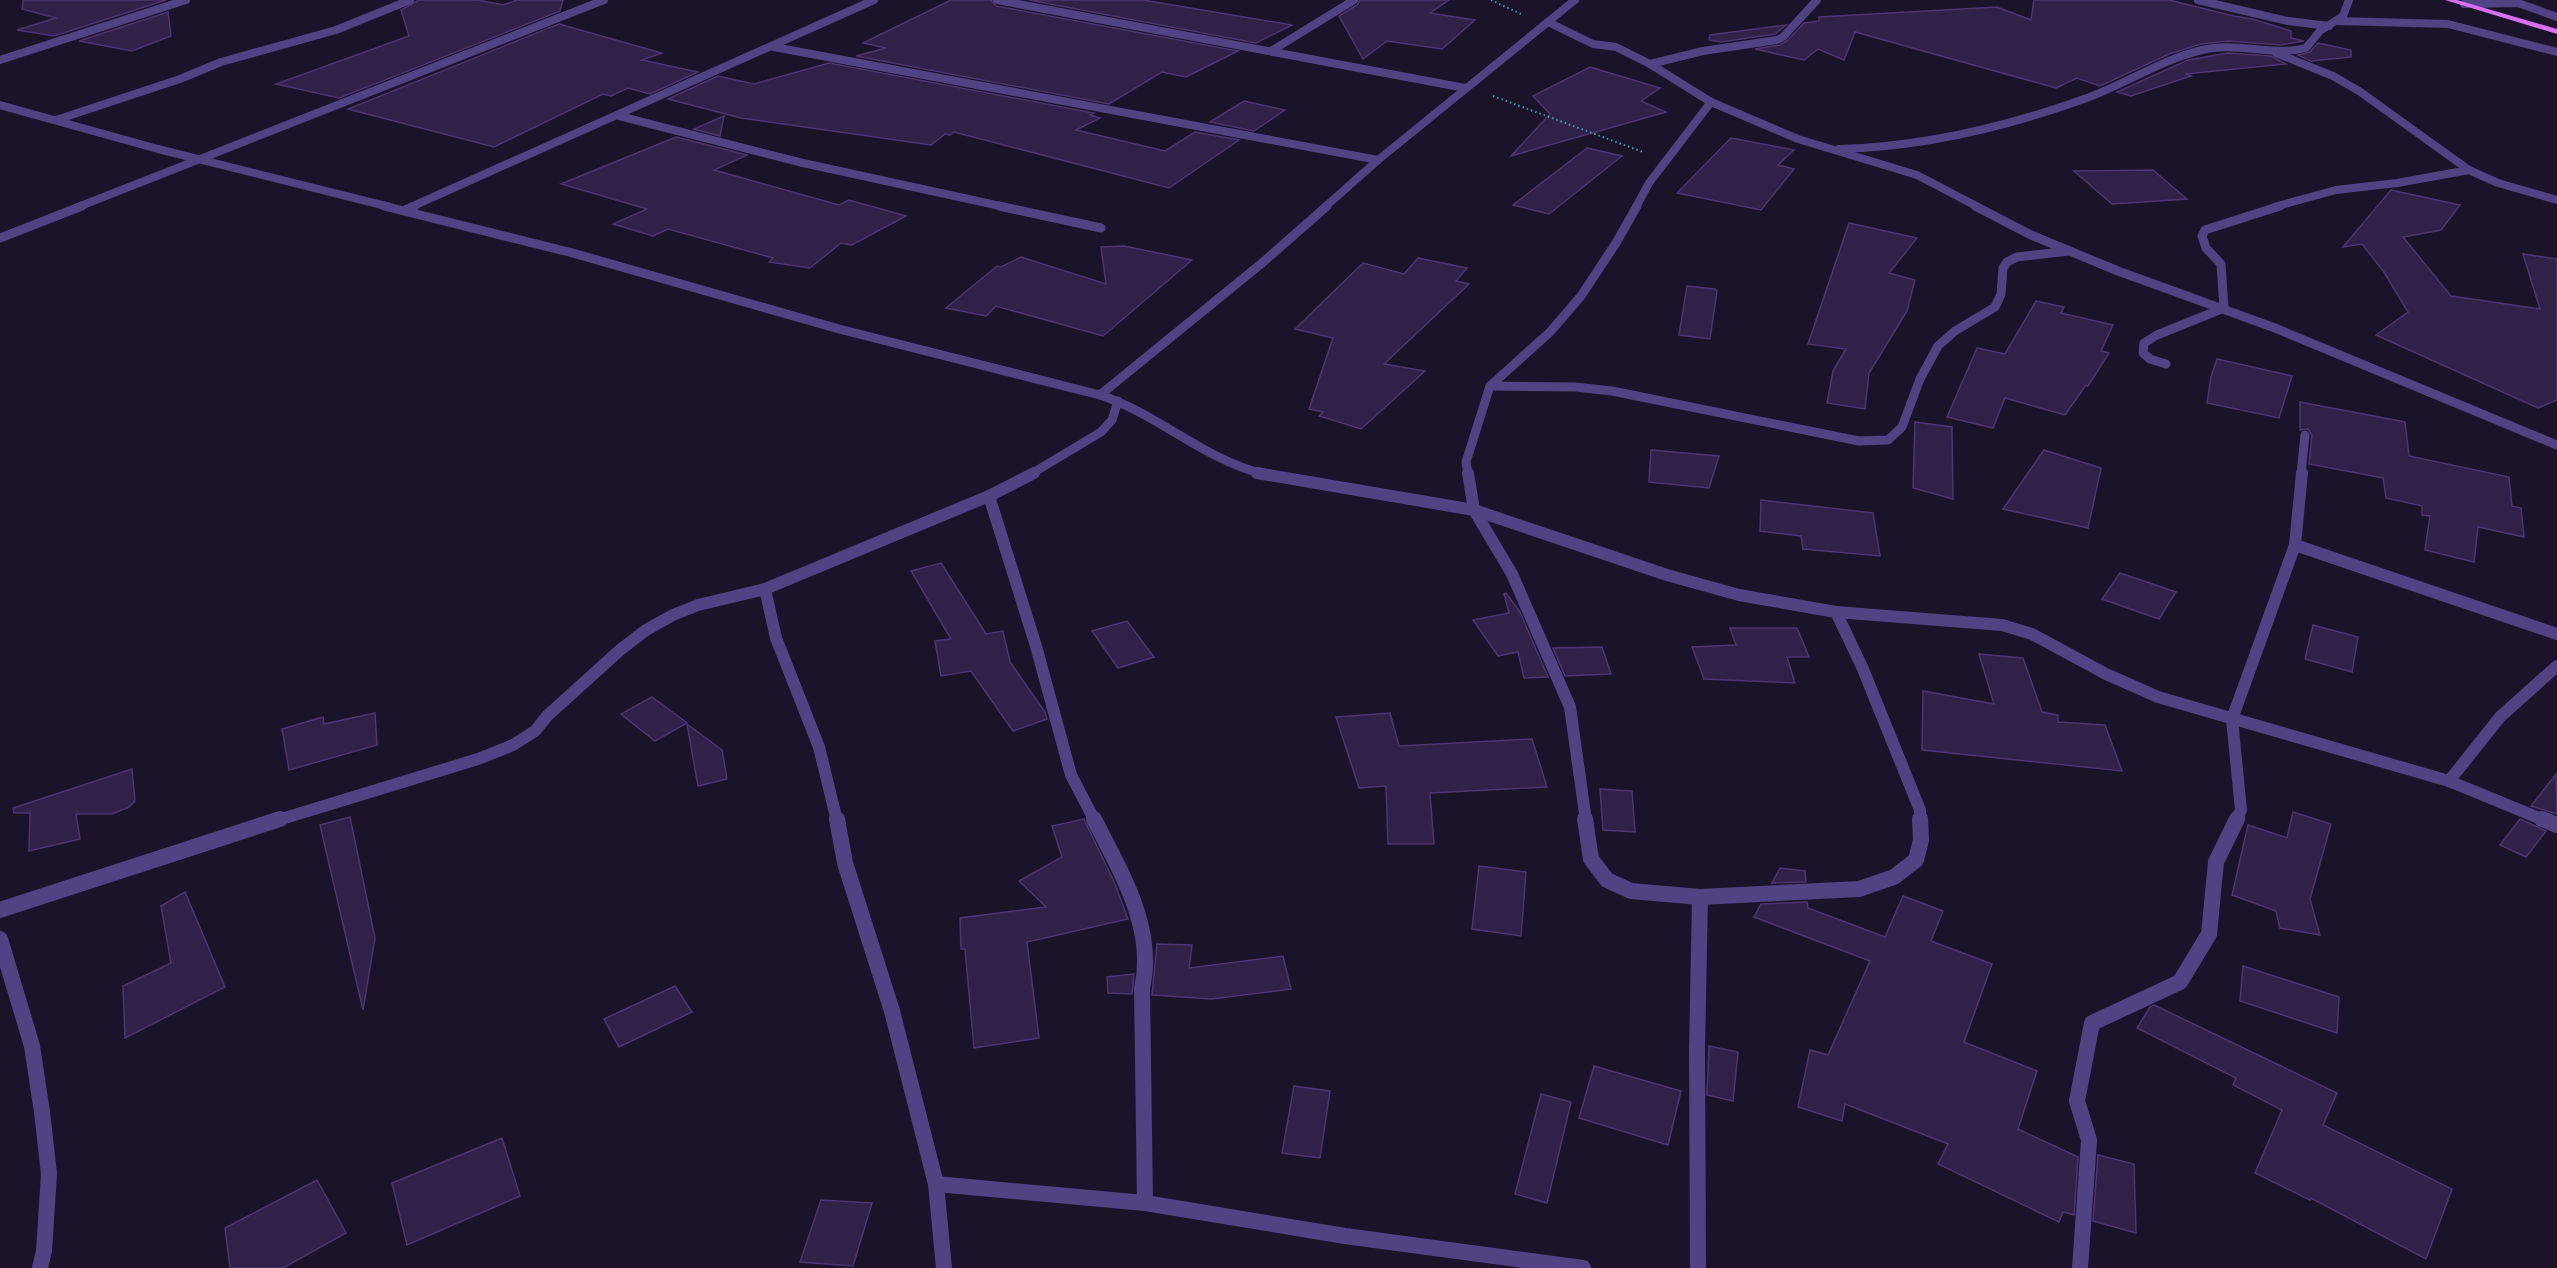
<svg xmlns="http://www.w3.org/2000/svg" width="2557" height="1268" viewBox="0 0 2557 1268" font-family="'Public Sans',sans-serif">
<rect width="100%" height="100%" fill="#1b1329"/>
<g fill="#302148" stroke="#4c3572" stroke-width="1.5">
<path d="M23,0H166L54,36L17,30L56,18L22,9Z"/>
<path d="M419,0H478L503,5L517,0H563L560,11L339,98L276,84L409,36L401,10Z"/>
<path d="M951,0H991L996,6L1238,51L1186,77L1162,72L1109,104L856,56L886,48L863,43Z"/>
<path d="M1029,0H1143L1292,25L1256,43Z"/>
<path d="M1360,0H1449L1430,13L1475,20L1442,49L1387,41L1363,59L1339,16L1357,5Z"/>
<path d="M2034,0H2169L2234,16L2252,19L2291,31V38L2304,41L2280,45L2228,41L2201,44L2169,54L2100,86L2077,78L2056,88L1855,32L1844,60L1818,49L1804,60L1755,49L1780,45L1787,41L1804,23L1819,21V17L1997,7L2031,20Z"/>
<path d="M168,12L171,36L132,51L79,41Z"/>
<path d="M559,24L662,53L642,60L698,72L650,94L628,88L611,96L603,94L494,147L348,109Z"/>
<path d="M1786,25L1775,34L1721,42L1709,40L1710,35Z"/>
<path d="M2318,43L2351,50V57L2311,61L2298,55L2310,52Z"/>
<path d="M2228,53L2271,56L2286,64L2185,74L2191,76L2131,96L2117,92L2188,60Z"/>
<path d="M829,63L1094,113L1090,115L1100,118L1076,130L1165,151L1195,132L1239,140L1169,188L954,132L950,135L945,134L931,145L741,118L668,99L718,76L754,84Z"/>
<path d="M1590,67L1660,88L1641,101L1666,112L1511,156L1550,114L1533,96Z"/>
<path d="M1244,101L1285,110L1254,131L1210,122Z"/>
<path d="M724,116L720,136L694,129Z"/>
<path d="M676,137L747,155L714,170L839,205L849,200L906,216L852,245L841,243L810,268L769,262L773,258L668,229L653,236L613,224L647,209L561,184Z"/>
<path d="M1731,138L1794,150L1778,165L1794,169L1761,210L1677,193Z"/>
<path d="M1587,148L1622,156L1549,214L1513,205Z"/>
<path d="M2153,170L2187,199L2112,204L2074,171Z"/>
<path d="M2391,190L2460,205L2441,230L2403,237L2451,296L2540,309L2523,254L2557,259V400L2538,408L2376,335L2408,312L2384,272L2362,244L2343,247Z"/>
<path d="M1849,223L1917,238L1889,273L1915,280L1907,311L1869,373L1865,409L1827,403L1833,371L1846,349L1808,344Z"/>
<path d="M1124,246L1192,260L1103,336L996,306L986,316L946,308L997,266L1001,267L1021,257L1106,284L1101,247Z"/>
<path d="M1418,258L1467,268L1456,281L1469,284L1384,364L1425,371L1361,429L1319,416L1323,412L1309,409L1333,338L1295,329L1363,263L1404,274Z"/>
<path d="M1687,286L1715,289L1717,291L1710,339L1679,335Z"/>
<path d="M2036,301L2064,307L2061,313L2113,325L2101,351L2109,353L2088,386L2086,385L2065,415L2005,398L1993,428L1947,417L1977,348L2005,354Z"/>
<path d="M2217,359L2292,376L2279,418L2207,403L2211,377Z"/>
<path d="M2300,402L2405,422L2409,456L2509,477L2512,506L2521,508L2524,537L2478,527L2474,562L2425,550L2430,516L2422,515V506L2386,498L2383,478L2309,464L2312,435L2308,429L2300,430Z"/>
<path d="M1915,422L1952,427L1953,499L1913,488Z"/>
<path d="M1651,450L1719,456L1709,488L1649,482Z"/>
<path d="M2044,450L2101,468L2088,528L2003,509Z"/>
<path d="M1761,500L1873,513L1880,556L1803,549L1801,536L1760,531Z"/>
<path d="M941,563L986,634L1003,631L1010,662L1045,712L1047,719L1013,731L971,671L941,676L935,641L951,639L911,571Z"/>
<path d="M2120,573L2176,592L2159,619L2102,599Z"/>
<path d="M1506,593L1520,612L1548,677L1524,678L1518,652L1498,656L1473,620L1509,613L1504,594Z"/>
<path d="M1127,621L1154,657L1118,668L1092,631Z"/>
<path d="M2313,625L2358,637L2352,672L2305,659Z"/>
<path d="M1730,628H1797L1809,657H1787L1795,683L1704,679L1692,647L1736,645Z"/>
<path d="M1602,647L1611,674L1565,676L1553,648Z"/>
<path d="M1979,654L2023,658L2042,712L2058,715V722L2105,725L2122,771L1922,750L1923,691L1994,704Z"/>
<path d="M652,697L687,723L655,741L621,714Z"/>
<path d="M375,713L377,745L289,770L282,729L323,717L324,724Z"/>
<path d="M1390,713L1399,746L1532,739L1547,787L1430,793L1434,844H1388L1386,786L1359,788L1336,717Z"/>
<path d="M687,724L722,750L727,779L698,786Z"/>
<path d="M132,769L135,801L129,807L112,814H76L80,839L29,851L30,813H14L13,808Z"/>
<path d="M2556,774L2557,814L2531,806Z"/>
<path d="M1600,789L1632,791L1635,832L1603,830Z"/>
<path d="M2293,812L2331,824L2310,899L2320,935L2280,928L2276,911L2232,895L2248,825L2287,838Z"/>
<path d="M350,817L375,938L363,1010L320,825Z"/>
<path d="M1084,819L1115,884L1128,919L1027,942L1039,1038L974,1048L965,949H961L960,918L1046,907L1019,881L1062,857L1052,826Z"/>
<path d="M2520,819L2546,831L2526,857L2500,845Z"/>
<path d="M1479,866L1526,872L1521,936L1472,929Z"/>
<path d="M1780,868L1805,871L1806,882L1772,883Z"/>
<path d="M185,892L225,987L125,1038L123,986L171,963L161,906Z"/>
<path d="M1903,896L1943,911L1931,941L1992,964L1964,1042L2037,1071L2018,1129L2078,1157L2074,1215L2063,1212L2059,1222L1938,1164L1948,1144L1845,1104L1842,1121L1798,1107L1810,1050L1828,1055L1870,961L1754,917L1761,904L1807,902L1808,908L1885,937Z"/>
<path d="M1157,944L1192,945L1189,968L1283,956L1291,989L1212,999L1152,995Z"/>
<path d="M2243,966L2339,997L2337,1033L2240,1001Z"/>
<path d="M1134,974L1132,994L1108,993L1107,977Z"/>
<path d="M675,986L692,1012L619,1047L604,1019Z"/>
<path d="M2154,1005L2337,1093L2323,1125L2452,1189L2426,1259L2311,1198L2310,1200L2255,1173L2282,1110L2233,1085L2236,1078L2137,1028L2150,1007Z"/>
<path d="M1709,1046L1738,1052L1733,1101L1707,1095Z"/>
<path d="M1594,1066L1681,1091L1668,1145L1579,1118Z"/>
<path d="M1294,1086L1330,1091L1320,1158L1282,1153Z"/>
<path d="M1541,1094L1571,1102L1547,1203L1515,1194Z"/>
<path d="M502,1138L520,1196L407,1245L392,1183Z"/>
<path d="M2098,1155L2134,1164L2136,1233L2093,1221Z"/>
<path d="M317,1180L346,1233L283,1268H230L225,1228Z"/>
<path d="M821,1200L872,1203L853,1266L800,1262Z"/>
</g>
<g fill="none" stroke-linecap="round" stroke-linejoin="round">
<g stroke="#3ca3b2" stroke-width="2" stroke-dasharray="1.5 3" stroke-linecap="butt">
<path d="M1491,0L1523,15"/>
<path d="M1493,96L1643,152"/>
</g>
<g stroke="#514283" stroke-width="8">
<path d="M997,0L1465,88"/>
<path d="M2198,0L2288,21L2329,26"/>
<path d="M2464,4L2518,3L2557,17"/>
<path d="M2337,21L2448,24L2557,52"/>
<path d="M1548,22L1593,44L1616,47L1650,64L1711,102L1798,139L1917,175L1978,207"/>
<path d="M774,47L1378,160"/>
<path d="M1271,51L1354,0"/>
<path d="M2276,53L2333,76L2359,91L2469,170L2498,183L2557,200"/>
<path d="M0,60L186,0"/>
<path d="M1650,64L1703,51L1777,40L1783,37L1817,0"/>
<path d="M0,105L158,149L390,207"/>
<path d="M619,116L803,163L1005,207"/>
<path d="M56,120L180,79L221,62L336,30L410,0"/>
<path d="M1839,149C1922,147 2006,127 2084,99C2124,85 2160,60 2202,50C2237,41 2271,57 2306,48L2320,31L2343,16L2349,0"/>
<path d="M78,207L604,0"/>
<path d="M411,207L874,0"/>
<path d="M1325,207L1378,160L1575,0"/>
<path d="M1636,207L1649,183L1711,102"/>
<path d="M2274,207L2336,190L2397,183L2469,170"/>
</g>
<g stroke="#514283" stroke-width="9">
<path d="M384,206L569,252L839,329L1100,395C1158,414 1203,459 1263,474"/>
<path d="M999,206L1101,228"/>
<path d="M1975,206L2031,235L2118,271L2275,328L2557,445"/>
<path d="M405,210L415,206"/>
<path d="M0,238L82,206"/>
<path d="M2166,364L2150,359L2143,353L2144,343L2157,335L2224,308L2221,264L2206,248L2202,236L2205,230L2280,206"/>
<path d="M1490,386L1575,387L1612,391L1859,441L1888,440L1902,427L1920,379L1938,346L1955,331L1995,307L2001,294L2003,268L2007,262L2017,257L2069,251"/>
<path d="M1100,395L1262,263L1327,206"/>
<path d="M1031,474L1101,432L1112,420L1118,401"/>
<path d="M1468,474L1466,462L1490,386L1550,332L1581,296L1616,243L1637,206"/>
<path d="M2301,474L2305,435"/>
</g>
<g stroke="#514283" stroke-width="12">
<path d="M1257,473L1474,510L1667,575L1739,595L1836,612L2002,625L2032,634L2106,674L2158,697L2449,781L2546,821"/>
<path d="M1468,473L1474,510L1512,574L1570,707L1586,821"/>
<path d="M989,496L1036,646L1071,775L1095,821"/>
<path d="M2295,545L2557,634"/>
<path d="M765,589L776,638L819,747L837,821"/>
<path d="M1836,612L1863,669L1920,810V821"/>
<path d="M2449,781L2500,717L2557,666"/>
<path d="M275,821L478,759L513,745L535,731L547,716L620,650L646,630L673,615L698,605L765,589L989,496L1034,473"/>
<path d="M2236,821L2241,810L2232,719L2295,545L2302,473"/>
</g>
<g stroke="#514283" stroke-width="16">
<path d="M837,819L845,863L892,1011L936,1184L944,1268"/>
<path d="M1094,819C1120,871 1156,928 1142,988L1145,1203"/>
<path d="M1585,819L1591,859L1607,880L1631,891L1700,897L1859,889L1894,877L1916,860L1921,840L1920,819"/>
<path d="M2542,819L2557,825"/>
<path d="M0,910L280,819"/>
<path d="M0,939L32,1046L42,1112L49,1174L44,1251L40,1268"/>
<path d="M936,1184L1145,1203L1345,1236L1583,1268"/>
<path d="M1698,1268L1697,1050L1700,897"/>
<path d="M2080,1268L2089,1140L2077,1101L2092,1023L2180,982L2209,934L2216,862L2237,819"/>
</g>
<path fill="#d96ff2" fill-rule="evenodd" d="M2445,0H2457L2557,29V34Z"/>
</g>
</svg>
